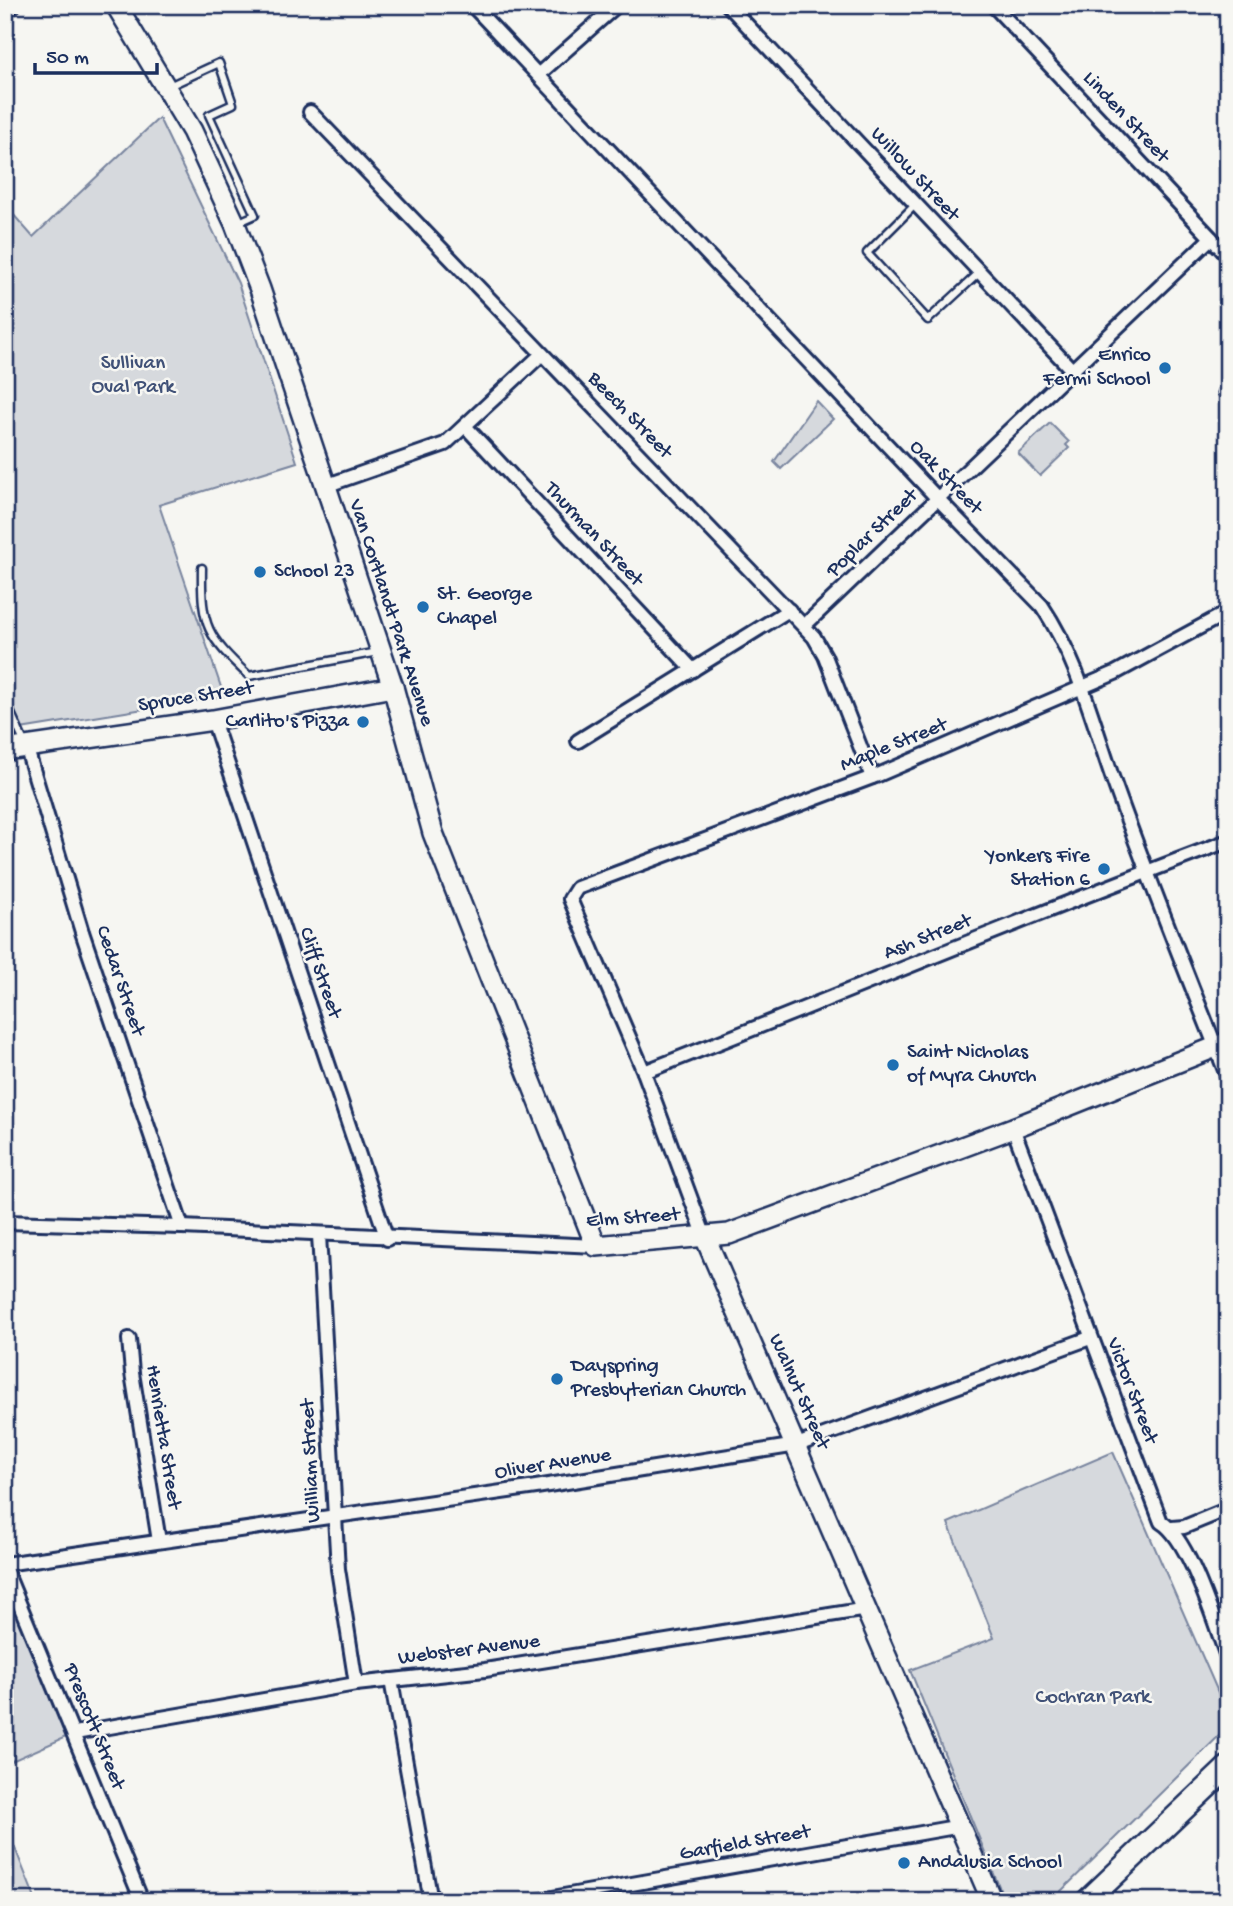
<svg xmlns="http://www.w3.org/2000/svg" width="1233" height="1906" viewBox="0 0 1233 1906" font-family="'Gochi Hand',sans-serif">
<rect width="100%" height="100%" fill="#f6f6f2"/>
<filter id="ink" filterUnits="userSpaceOnUse"><feTurbulence type="fractalNoise" baseFrequency=".0143" numOctaves="2"/><feDisplacementMap in="SourceGraphic" scale="14" xChannelSelector="R" yChannelSelector="G"/><feConvolveMatrix kernelMatrix="1 2 1 2 8 2 1 2 1" color-interpolation-filters="sRGB"/></filter>
<g filter="url(#ink)">
<g fill="#d6d9dd" stroke="#78849e" stroke-width="2">
<path d="M159,118L238,283L297,462L159,505L224,696L8,731L5,205L33,237Z"/>
<path d="M816,401L833,419L781,469L774,462Z"/>
<path d="M1050,423L1069,442L1066,445L1069,448L1040,476L1018,453Z"/>
<path d="M1113,1452L1228,1715V1727L1051,1901H1005L910,1670L994,1638L948,1523Z"/>
<path d="M15,1590L75,1733L5,1764V1594Z"/>
<path d="M5,1823L36,1901H5Z"/>
</g>
<g fill="none" stroke-linecap="round" stroke-linejoin="round">
<g stroke="#1b2f5e" stroke-width="11">
<g id="lane">
<path d="M169,86L219,63L233,104L209,115L255,215L237,223"/>
<path d="M915,205L867,253L928,320L980,272"/>
<path d="M1222,393L1228,400"/>
<path d="M202,568C201,627 207,636 249,676L378,652"/>
<path d="M5,700L25,744"/>
</g>
</g>
<g stroke="#1b2f5e" stroke-width="18">
<g id="street">
<path d="M472,5L938,499L1042,606C1079,661 1094,727 1116,788C1151,886 1190,982 1228,1078"/>
<path d="M728,5L1073,371"/>
<path d="M993,5L1228,256"/>
<path d="M5,12L14,5"/>
<path d="M539,74L617,5"/>
<path d="M310,112L814,637L825,656L872,777"/>
<path d="M465,426L693,670"/>
<path d="M325,486L445,444L542,354"/>
<path d="M804,626L1211,238"/>
<path d="M213,720L387,1239"/>
<path d="M578,741L789,610"/>
<path d="M26,746L82,932L182,1227"/>
<path d="M644,1072C839,996 1032,914 1228,841"/>
<path d="M1013,1128L1161,1522C1190,1539 1215,1626 1228,1659"/>
<path d="M5,1222L182,1227L596,1246"/>
<path d="M319,1235L338,1569L356,1684"/>
<path d="M705,1237L644,1072L570,899L577,888L878,775L1115,673L1228,612"/>
<path d="M129,1339L132,1373L159,1541"/>
<path d="M1172,1528L1184,1527L1228,1509"/>
<path d="M5,1564L536,1487L797,1445L1090,1338"/>
<path d="M5,1569L142,1901"/>
<path d="M391,1680L431,1901"/>
<path d="M75,1733L356,1684L485,1670L867,1609"/>
<path d="M535,1901L961,1826"/>
</g>
</g>
<g stroke="#1b2f5e" stroke-width="24">
<g id="secondary">
<path d="M116,5L192,131L235,224L260,289L393,687L433,833L596,1246L729,1234L1013,1128L1228,1042"/>
<path d="M5,750L213,720L393,687"/>
<path d="M705,1237L992,1901"/>
</g>
</g>
<g stroke="#1b2f5e" stroke-width="26">
<path id="primary" d="M1087,1901L1228,1767"/>
</g>
<use href="#lane" stroke="#f6f6f2" stroke-width="6"/>
<use href="#street" stroke="#f6f6f2" stroke-width="12"/>
<use href="#secondary" stroke="#f6f6f2" stroke-width="19"/>
<use href="#primary" stroke="#f6f6f2" stroke-width="21"/>
</g>
</g>
<g fill="#1f6fb2" stroke="#f6f6f2" stroke-width="2.5">
<circle cx="1165" cy="368" r="7"/>
<circle cx="260" cy="572" r="7"/>
<circle cx="423" cy="607" r="7"/>
<circle cx="363" cy="722" r="7"/>
<circle cx="1104" cy="869" r="7"/>
<circle cx="893" cy="1065" r="7"/>
<circle cx="557" cy="1379" r="7"/>
<circle cx="904" cy="1863" r="7"/>
</g>
<g text-anchor="middle" dominant-baseline="central" stroke-width="5" stroke-linejoin="round" paint-order="stroke">
<g font-size="21" fill="#1b2f5e" stroke="#f6f6f2">
<text transform="translate(1125 118) rotate(47)">Linden Street</text>
<text transform="translate(914 175) rotate(47)">Willow Street</text>
<text transform="translate(629 416) rotate(46)">Beech Street</text>
<text transform="translate(945 478) rotate(46)">Oak Street</text>
<text transform="translate(873 534) rotate(-44)">Poplar Street</text>
<text transform="translate(593 535) rotate(47)">Thurman Street</text>
<text transform="translate(390 613) rotate(72)">Van Cortlandt Park Avenue</text>
<text transform="translate(196 698) rotate(-9)">Spruce Street</text>
<text transform="translate(894 746) rotate(-22)">Maple Street</text>
<text transform="translate(928 938) rotate(-22)">Ash Street</text>
<text transform="translate(319 973) rotate(71)">Cliff Street</text>
<text transform="translate(119 981) rotate(71)">Cedar Street</text>
<text transform="translate(633 1219) rotate(-4)">Elm Street</text>
<text transform="translate(1131 1391) rotate(69)">Victor Street</text>
<text transform="translate(798 1392) rotate(66)">Walnut Street</text>
<text transform="translate(162 1437) rotate(81)">Henrietta Street</text>
<text transform="translate(312 1461) rotate(-93)">William Street</text>
<text transform="translate(553 1465) rotate(-9)">Oliver Avenue</text>
<text transform="translate(469 1651) rotate(-7)">Webster Avenue</text>
<text transform="translate(93 1727) rotate(68)">Prescott Street</text>
<text transform="translate(745 1844) rotate(-10)">Garfield Street</text>
</g>
<g font-size="21" fill="#1b2f5e" stroke="#f6f6f2" text-anchor="start">
<text x="1151" y="356" text-anchor="end">Enrico<tspan x="1151" dy="24">Fermi School</tspan></text>
<text x="274" y="572">School 23</text>
<text x="437" y="595">St. George<tspan x="437" dy="24">Chapel</tspan></text>
<text x="349" y="722" text-anchor="end">Carlito's Pizza</text>
<text x="1090" y="857" text-anchor="end">Yonkers Fire<tspan x="1090" dy="24">Station 6</tspan></text>
<text x="907" y="1053">Saint Nicholas<tspan x="907" dy="24">of Myra Church</tspan></text>
<text x="571" y="1367">Dayspring<tspan x="571" dy="24">Presbyterian Church</tspan></text>
<text x="918" y="1863">Andalusia School</text>
</g>
<g font-size="21" fill="#405177" stroke="#f6f6f2">
<text x="133" y="364">Sullivan<tspan x="133" dy="24">Oval Park</tspan></text>
<text x="1093" y="1698">Cochran Park</text>
</g>
</g>
<rect width="1233" height="1906" fill="none" stroke="#f6f6f2" stroke-width="28"/>
<rect x="14" y="14" width="1205" height="1878" fill="none" stroke="#1b2f5e" stroke-width="2.5" filter="url(#ink)"/>
<path d="M35 63v10h122v-10" fill="none" stroke="#1b2f5e" stroke-width="3.5"/>
<text x="46" y="63" font-size="21" fill="#1b2f5e" stroke="#f6f6f2" stroke-width="5" paint-order="stroke">50 m</text>
</svg>
